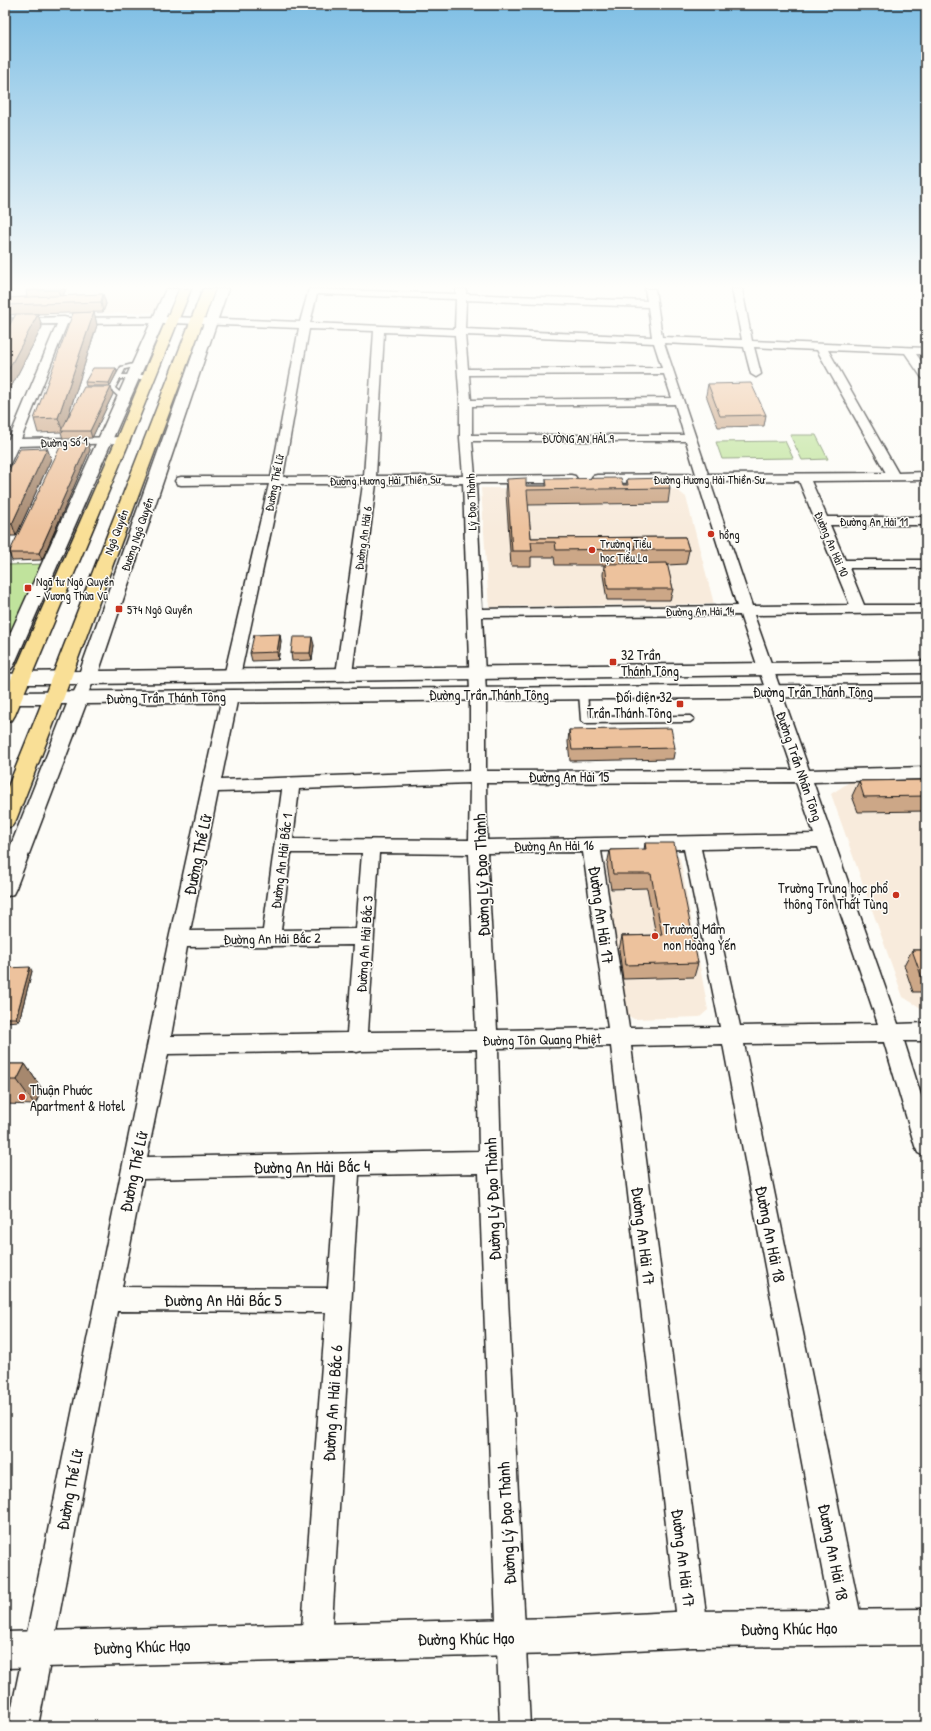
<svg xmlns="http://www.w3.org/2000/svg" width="931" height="1731" viewBox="0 0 931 1731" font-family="'Patrick Hand',sans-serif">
<rect width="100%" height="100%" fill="#fdfcf7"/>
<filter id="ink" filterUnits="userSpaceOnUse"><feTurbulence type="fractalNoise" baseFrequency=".025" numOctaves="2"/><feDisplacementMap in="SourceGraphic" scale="8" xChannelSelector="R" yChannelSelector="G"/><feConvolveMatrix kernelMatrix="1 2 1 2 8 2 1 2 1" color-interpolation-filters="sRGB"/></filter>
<g filter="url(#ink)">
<g fill="#f8ebdc">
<path d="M5,289H176L166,312L5,316Z"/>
<path d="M481,488L676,489L686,497L714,604L489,607Z"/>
<path d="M926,779V1011L903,997L831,794L851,781Z"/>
<path d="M671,853L680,858L708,1010L700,1017L634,1019L625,1014L605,863L612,855Z"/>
</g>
<g fill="#c0e39c" stroke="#6e805c">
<path d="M790,435H816L828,459L802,460Z"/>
<path d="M785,441L793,458L722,459L716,442Z"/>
<path d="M49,564L5,666V565Z"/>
</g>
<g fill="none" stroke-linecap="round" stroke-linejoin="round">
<g stroke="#1c1c1c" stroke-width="3">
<g id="lane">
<path d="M137,363L140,365L139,366L125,369L122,375H150L153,377L150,379H120L115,388L126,398L121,399L109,388L121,367Z"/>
<path d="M583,690L587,693L589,717L690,716L694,719L690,722L585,723L581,720L579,693Z"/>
</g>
</g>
<g stroke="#1c1c1c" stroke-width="3">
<g id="street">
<path d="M309,289L456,294V289H466V294L647,301L645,289H655L662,337L742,340L732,289H742L752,341L926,348V354H916L926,368V379L922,378L905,353L828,350L898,473L926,472V480L811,481L827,517H926V525H830L845,560H926V568H849L864,605H926V613L754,615L809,770L926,767V779L813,782L898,1024L926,1023V1041H904L926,1111V1157L918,1153L915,1146L884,1042L744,1044L863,1627L858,1637L848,1642L838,1637L833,1627L723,1044L631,1046L708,1629L703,1639L693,1644L683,1639L678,1629L611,1046L498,1048L501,1162L530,1726H500L479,1173L359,1175L331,1641L326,1651L316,1656L306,1651L301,1641L326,1312L117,1311L38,1726H8L169,939L222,697L225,693L230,692L235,693L238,697L221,780L470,771V693L463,483L376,484L352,674L349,677L344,679L339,677L336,674L363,484H281L240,676L237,679L232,681L227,679L224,676L269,484L181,485L177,484L175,481L177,478L181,477H271L299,328L172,323L67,324L21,439L123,437L127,438L129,440L127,442L123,443L18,446L9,466L5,467V440L9,439L57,324L5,325V319L64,317L68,318L172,317L300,322ZM317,294L456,299L455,329L310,323ZM466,300L648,307L652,337L465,329ZM309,329L374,331L364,476L283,477ZM384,332L455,335L460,403V438L463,476H376ZM465,335L654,343L662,368L468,369ZM664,343L744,347L751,374L756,377L761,374L754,347L817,350L886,473L708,474ZM664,374L672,398L471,400L469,375ZM675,404L684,435H472V406ZM472,441H686L696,474L597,475L593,476L591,479L593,482L597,483L698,482L737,606L482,609L476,483H571L575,482L577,479L575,476L571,475L475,476ZM799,481L850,605L752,606L710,482ZM740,615L793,770L486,771V693L482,617ZM796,782L814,834L487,840L486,783ZM470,783L469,840L293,839L299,789ZM282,790L263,930L190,931L218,792ZM818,847L878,1024L740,1026L701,849ZM684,849L720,1027L629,1028L601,851ZM583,852L608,1028L497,1030L487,853ZM291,853H362L356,929L281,930ZM379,853L469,854L476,1031L368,1032ZM354,945L347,1033L171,1036L187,947ZM477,1049L479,1151L147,1157L168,1054L353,1051L357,1052L361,1051ZM336,1175L328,1288L122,1287L143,1179Z"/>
<path d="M5,673L26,675L29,678L26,681L5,683Z"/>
<path d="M87,673L92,675L95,678L84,702L79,703L74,702L71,698L82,675Z"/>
</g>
</g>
<g stroke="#1c1c1c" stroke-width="3">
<g id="secondary">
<path d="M166,289H178L14,665L11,669L5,671V645Z"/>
<path d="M216,289H228L99,671L926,661V673L87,684H21L14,682L12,678L14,674L21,672L80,671Z"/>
<path d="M926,684V696L86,704L16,888L13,894L5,897V860L67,704H12L5,702V694L12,692Z"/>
<path d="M926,1609V1645L693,1647L557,1654L5,1668V1632L557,1618L693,1611Z"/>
</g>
</g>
<g stroke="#1c1c1c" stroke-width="3">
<g id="highway">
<path d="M179,289H191L130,440L15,715L12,720L5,721V693L116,440Z"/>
<path d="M203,289H215L59,710L16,820L12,826L5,828V794L39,710Z"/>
</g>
</g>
<use href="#lane" fill="#fdfcf7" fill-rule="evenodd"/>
<use href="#street" fill="#fdfcf7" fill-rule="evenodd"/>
<use href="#secondary" fill="#fdfcf7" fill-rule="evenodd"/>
<use href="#highway" fill="#f9df96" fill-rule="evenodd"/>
</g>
<g fill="#cca787" stroke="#1c1c1c" fill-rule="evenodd">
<path d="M66,289L63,296L103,294L106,304L103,312L33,314H38L42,327L5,399V298L27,297L26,291ZM16,314L12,321L10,315Z"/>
<path d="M94,312L97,325L67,420L113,394L92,438L63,439L61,432L38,433L34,419Z"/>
<path d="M116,368L117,372L110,386H86L85,382Z"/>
<path d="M708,384L766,415L764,426L718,427L706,395Z"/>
<path d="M88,443L90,450L42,560L12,561L9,553Z"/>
<path d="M47,448L51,459L16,536H5V478Z"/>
<path d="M507,479L526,486H546V479L626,485L627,479L670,488L668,503L528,505L531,538L685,537L689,550L686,564L667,565L673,589L670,600H607L603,575L604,565H555L554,557H531V566H511L506,493ZM635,557H639L640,563H634Z"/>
<path d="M280,634L281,642L278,660L252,661L250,653Z"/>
<path d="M314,645L312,660L292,661L291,653Z"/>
<path d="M569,730L675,748L673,759L570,761L568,742Z"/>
<path d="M926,775V811L858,812L852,796L859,781L923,780Z"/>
<path d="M645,843L698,963L694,977L623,979L619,950L622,936L656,935L647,888L611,889L607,865L610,850H644Z"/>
<path d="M912,950H926V992H913L904,965Z"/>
<path d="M5,968L32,971L19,1021L5,1022Z"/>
<path d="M5,1064H25L42,1089L35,1105L5,1104Z"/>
</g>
<g fill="#a6886e" stroke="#1c1c1c">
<path d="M59,289H66L61,300L58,290Z"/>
<path d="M103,294L106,304L103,312L101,302Z"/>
<path d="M94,312L97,325L63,432L58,418Z"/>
<path d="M10,314L14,328L5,344V323Z"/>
<path d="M38,314L42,327L5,399V376Z"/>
<path d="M116,368L117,372L110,386L109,383Z"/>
<path d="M111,387L113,394L92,438L90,431Z"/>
<path d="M88,443L90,450L42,560L39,553Z"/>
<path d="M47,448L51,459L16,536L12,524Z"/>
<path d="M280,634L281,642L278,660L277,652Z"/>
<path d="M312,637L314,645L312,660L310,653Z"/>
<path d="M30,967L32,971L19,1021L16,1018Z"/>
<path d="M25,1064L42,1089L35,1105L17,1080Z"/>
</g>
<g fill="#edc29d" stroke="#1c1c1c">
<path d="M27,289H59L58,290L26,291Z"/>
<path d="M103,294L101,302L5,305V298Z"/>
<path d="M94,312L58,418L34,419L73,313Z"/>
<path d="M5,314H10L5,323Z"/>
<path d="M16,314H38L5,376V333Z"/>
<path d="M93,368H116L109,383L85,382Z"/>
<path d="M751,383L766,415L720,416L708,384Z"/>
<path d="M84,387H111L90,431H61Z"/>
<path d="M62,443H88L39,553H9Z"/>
<path d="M47,448L12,524H5V478L20,449Z"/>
<path d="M526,478V486H547L546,479L621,478L623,485H628L627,479L668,478L670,488L527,490L531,538L685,537L689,550H642L641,542H635L636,549L556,550L555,542H531L532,551H512L507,479Z"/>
<path d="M667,563L673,589H608L605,564Z"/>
<path d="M280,634L277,652L250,653L254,635Z"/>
<path d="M293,637H312L310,653H291Z"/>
<path d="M671,728L675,748L572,750L569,730Z"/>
<path d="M926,780V796L864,797L859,781Z"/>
<path d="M645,843H674L698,963L626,965L622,936L662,935L651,874H613L610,850L646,849Z"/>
<path d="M912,950H926V978H922Z"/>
<path d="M30,967L16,1018H5V968Z"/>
<path d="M5,1064H25L17,1080H5Z"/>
</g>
</g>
<linearGradient id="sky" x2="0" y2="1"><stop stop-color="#7ebee4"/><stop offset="0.54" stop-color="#fefefb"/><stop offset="1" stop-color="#fefefb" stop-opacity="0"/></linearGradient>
<rect width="931" height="531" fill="url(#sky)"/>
<g fill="#c8321e" stroke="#fdfcf7" stroke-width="1.5">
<circle cx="711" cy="534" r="4"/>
<circle cx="592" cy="550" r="4"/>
<rect x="24" y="584" width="8" height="8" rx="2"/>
<rect x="115" y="605" width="8" height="8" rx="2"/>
<rect x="609" y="658" width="8" height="8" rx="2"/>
<rect x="676" y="700" width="8" height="8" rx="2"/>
<circle cx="896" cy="895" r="4"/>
<circle cx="655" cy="936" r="4"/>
<circle cx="22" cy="1097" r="4"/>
</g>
<g text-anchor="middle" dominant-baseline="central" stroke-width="3" stroke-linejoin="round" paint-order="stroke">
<g font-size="12" fill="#1c1c1c" stroke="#fdfcf7">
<text x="578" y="438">ĐƯỜNG AN HẢl 9</text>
<text transform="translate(64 442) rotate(-2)">Đường Số 1</text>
<text x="709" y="479">Đường Hương Hải Thiền Sư</text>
<text transform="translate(385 480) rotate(-1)">Đường Hương Hải Thiền Sư</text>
<text transform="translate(274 483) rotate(-79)">Đường Thế Lữ</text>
<text transform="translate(471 502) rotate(-92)">Lý Đạo Thành</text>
<text x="874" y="521">Đường An Hải 11</text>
<text transform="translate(116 532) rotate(-69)">Ngô Quyền</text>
<text transform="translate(137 534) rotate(-71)">Đường Ngô Quyền</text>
<text transform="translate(363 538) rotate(-82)">Đường An Hải 6</text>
<text transform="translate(832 544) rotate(67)">Đường An Hải 10</text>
<text transform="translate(700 611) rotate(-1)">Đường An Hải 14</text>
</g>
<g font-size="12" fill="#1c1c1c" stroke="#fdfcf7" text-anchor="start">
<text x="719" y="534">hồng</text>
<text x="600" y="543">Trường Tiểu<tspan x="600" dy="14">học Tiểu La</tspan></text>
<text x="36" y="581">Ngã tư Ngô Quyền<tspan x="36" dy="14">- Vương Thừa Vũ</tspan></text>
<text x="127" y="609">574 Ngô Quyền</text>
</g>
<g font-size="14" fill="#1c1c1c" stroke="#fdfcf7" text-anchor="start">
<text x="621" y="654">32 Trần<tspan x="621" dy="16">Thánh Tông</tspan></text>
<text x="672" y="696" text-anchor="end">Đối diện 32<tspan x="672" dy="16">Trần Thánh Tông</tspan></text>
<text x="888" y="887" text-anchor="end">Trường Trung học phổ<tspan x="888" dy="16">thông Tôn Thất Tùng</tspan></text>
<text x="663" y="928">Trường Mầm<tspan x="663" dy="16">non Hoàng Yến</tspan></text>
<text x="30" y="1089">Thuận Phước<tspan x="30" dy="16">Apartment &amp; Hotel</tspan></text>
</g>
<g font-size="14" fill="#1c1c1c" stroke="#fdfcf7">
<text x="813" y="691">Đường Trần Thánh Tông</text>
<text x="489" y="694">Đường Trần Thánh Tông</text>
<text transform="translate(166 697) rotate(-1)">Đường Trần Thánh Tông</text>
<text transform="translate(800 766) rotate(71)">Đường Trần Nhân Tông</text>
<text x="569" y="776">Đường An Hải 15</text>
<text transform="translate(554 845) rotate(-1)">Đường An Hải 16</text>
<text transform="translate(281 861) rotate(-83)">Đường An Hải Bắc 1</text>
<text transform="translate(272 938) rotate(-1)">Đường An Hải Bắc 2</text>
<text transform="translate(364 944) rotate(-86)">Đường An Hải Bắc 3</text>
<text transform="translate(542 1039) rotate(-1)">Đường Tôn Quang Phiệt</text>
</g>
<g font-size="17" fill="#1c1c1c" stroke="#fdfcf7">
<text transform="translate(197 855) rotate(-78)">Đường Thế Lữ</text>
<text transform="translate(481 875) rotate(-92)">Đường Lý Đạo Thành</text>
<text transform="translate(602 915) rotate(82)">Đường An Hải 17</text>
<text transform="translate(312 1166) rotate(-1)">Đường An Hải Bắc 4</text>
<text transform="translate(133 1172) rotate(-78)">Đường Thế Lữ</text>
<text transform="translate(492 1199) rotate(-92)">Đường Lý Đạo Thành</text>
<text transform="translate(771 1234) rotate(79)">Đường An Hải 18</text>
<text transform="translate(644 1236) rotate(83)">Đường An Hải 17</text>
<text x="223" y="1299">Đường An Hải Bắc 5</text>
<text transform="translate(332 1403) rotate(-86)">Đường An Hải Bắc 6</text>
<text transform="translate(69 1490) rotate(-79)">Đường Thế Lữ</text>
<text transform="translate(506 1523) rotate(-93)">Đường Lý Đạo Thành</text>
<text transform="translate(834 1552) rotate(79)">Đường An Hải 18</text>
<text transform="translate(684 1558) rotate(83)">Đường An Hải 17</text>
<text transform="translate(789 1628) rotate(-1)">Đường Khúc Hạo</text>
<text transform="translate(466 1638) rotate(-1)">Đường Khúc Hạo</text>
<text transform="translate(142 1646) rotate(-2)">Đường Khúc Hạo</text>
</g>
</g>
<rect width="931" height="1731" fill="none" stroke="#fdfcf7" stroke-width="20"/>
<rect x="10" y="10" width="911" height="1711" fill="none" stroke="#1c1c1c" stroke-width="1.5" filter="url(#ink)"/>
</svg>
